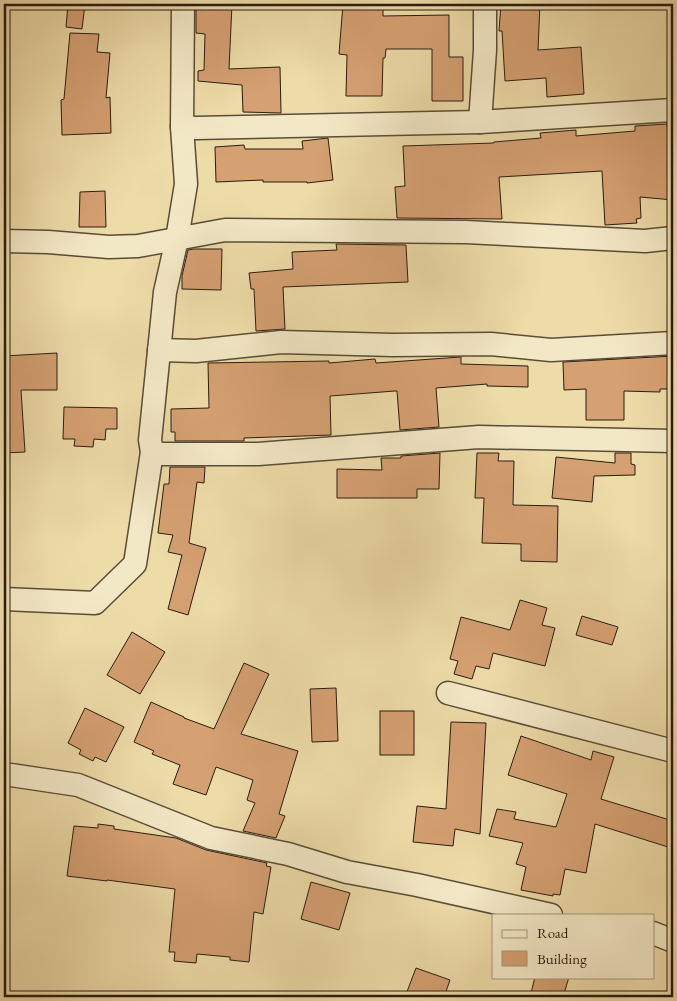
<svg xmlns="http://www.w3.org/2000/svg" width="677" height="1001" viewBox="0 0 677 1001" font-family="'EB Garamond',serif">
<rect width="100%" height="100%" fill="#eddba8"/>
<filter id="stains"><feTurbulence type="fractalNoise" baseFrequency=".004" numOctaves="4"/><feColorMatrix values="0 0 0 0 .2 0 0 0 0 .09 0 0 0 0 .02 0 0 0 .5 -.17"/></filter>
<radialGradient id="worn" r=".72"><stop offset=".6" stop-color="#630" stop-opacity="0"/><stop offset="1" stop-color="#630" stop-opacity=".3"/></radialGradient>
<g fill="#d5a072" stroke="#291c12">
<path d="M68,4H85L82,29L66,27Z"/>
<path d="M196,4H232L229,69L280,67L281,113L243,112L242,85L198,81V71L204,70L205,34L196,33Z"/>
<path d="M343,4H383V16L449,15V57H463V101H432V49H386L385,58H383L382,96H346L347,55L339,54Z"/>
<path d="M501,4H540L538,50L581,47L584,94L547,97L546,78L505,81L502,31H499Z"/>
<path d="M70,33L99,34L97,52L110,53L106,98L110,97L111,133L62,135L61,100L64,99Z"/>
<path d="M667,124L671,176H673V200L640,197L641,218L636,219L637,223L605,225L602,171L499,177L502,219L397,218L395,187L405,186L403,146L494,143V142L541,138L540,133L576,130V136L635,131V126Z"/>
<path d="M328,138L333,180L307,183V182H263V180L216,182L215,147L244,145L245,149H303L302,141Z"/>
<path d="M105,191L106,227H79L80,192Z"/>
<path d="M336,244L406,245L408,282L283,287L285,329L256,331L254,289H251L249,273L293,269L292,252L337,250Z"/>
<path d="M194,249H222L221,290L182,289V276L188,250Z"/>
<path d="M57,353V390H21L25,452L4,453V356Z"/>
<path d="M673,356V389H660V392L624,391V420H586V389L564,390L563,362Z"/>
<path d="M461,357V364L528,366V387L487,386V384L436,388L439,427L400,430L397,391H395L330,396L331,435L244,438V441H175V432H171V409L209,408L208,363L329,361V363L375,359L376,363Z"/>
<path d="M64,407L117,408V429H106L105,440L94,439L93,447L74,446L75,439H63Z"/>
<path d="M440,453L439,489H417V498H337V469L382,470L381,458H401V456Z"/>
<path d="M477,453H499L498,461H514L513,505L558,506L557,562L521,561V544L482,543L484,498H475Z"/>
<path d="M615,453H631V464L635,465V475L594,476L592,502L552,498L556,457L615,463Z"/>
<path d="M170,467H205L204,483L197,482L189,543L206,548L188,615L168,609L182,555L168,552L173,535L158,533L164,484H169Z"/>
<path d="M520,600L547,608L542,625L555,628L545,666L493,653L489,669L476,666L472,679L454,674L458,661L450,659L461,617L510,630Z"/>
<path d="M582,616L618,627L612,645L576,635Z"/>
<path d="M132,632L165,652L140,694L107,675Z"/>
<path d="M244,663L269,674L241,734L298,751L279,814L285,816L276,838L243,831L255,803L247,800L253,780L216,767L206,795L173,784L180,765L152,754L154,751L134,742L151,702L184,717V718L214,729Z"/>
<path d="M336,688L338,741L312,742L310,689Z"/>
<path d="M85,708L124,727L106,762L95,757L93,761L79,754L81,750L68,743Z"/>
<rect x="380" y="711" width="34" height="44"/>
<path d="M451,722L486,723L480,834L455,829L453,846L413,842L417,806L446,809Z"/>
<path d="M521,736L591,760L593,751L614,757L601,799L673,821V829L668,847L595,824L586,873L565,869L560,895L553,894V896L521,890L526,867L516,864L523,843L489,836L497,809L516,812L514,819L556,827L567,794L508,775Z"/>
<path d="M98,824L114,826V829L176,838L206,850L267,863L266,866L271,867L263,914L254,912L249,962L230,960V957L197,954L196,963L174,961L175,952H169L175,889L107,880V881L67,876L74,826L98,828Z"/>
<path d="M311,882L350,893L339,930L301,919Z"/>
<path d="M416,968L450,980L444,997H405Z"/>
<path d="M535,977H569L563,997H530Z"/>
</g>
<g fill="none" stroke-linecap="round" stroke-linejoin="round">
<g stroke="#5a4c38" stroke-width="25">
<g id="street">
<path d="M183,4L182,127L186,184L177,239L165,292L150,440L152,452L163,454H258L479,437L673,441"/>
<path d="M480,122L485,50V4"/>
<path d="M182,127L196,128L480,122L673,110"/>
<path d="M4,241L48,242L109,247L138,246L225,230L466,232L645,241L673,238"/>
<path d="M159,350L196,351L281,342L393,345L491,344L551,350L673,343"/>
<path d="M4,599L95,603L135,564L152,452"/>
<path d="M448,693L673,751"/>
<path d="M4,774L78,785L211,838L288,854L347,872L417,885L551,915"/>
<path d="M653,933L673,941"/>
</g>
</g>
<use href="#street" stroke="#f3e8c6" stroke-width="22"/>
</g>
<rect width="677" height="1001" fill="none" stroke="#eddba8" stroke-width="20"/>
<rect x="5" y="5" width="667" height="991" fill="none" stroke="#291c12" stroke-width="2.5"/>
<rect x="10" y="10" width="657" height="981" fill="none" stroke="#291c12"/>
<rect x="492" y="914" width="162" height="65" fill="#f3e8c6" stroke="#a2967e"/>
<rect x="502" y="930" width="25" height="8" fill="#f3e8c6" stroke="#a2967e"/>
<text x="537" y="938" font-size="15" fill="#291c12">Road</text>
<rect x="502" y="951" width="25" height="15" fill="#d5a072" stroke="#a2967e"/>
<text x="537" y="964" font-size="15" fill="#291c12">Building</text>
<rect width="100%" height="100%" filter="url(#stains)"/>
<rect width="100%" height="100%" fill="url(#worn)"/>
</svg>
